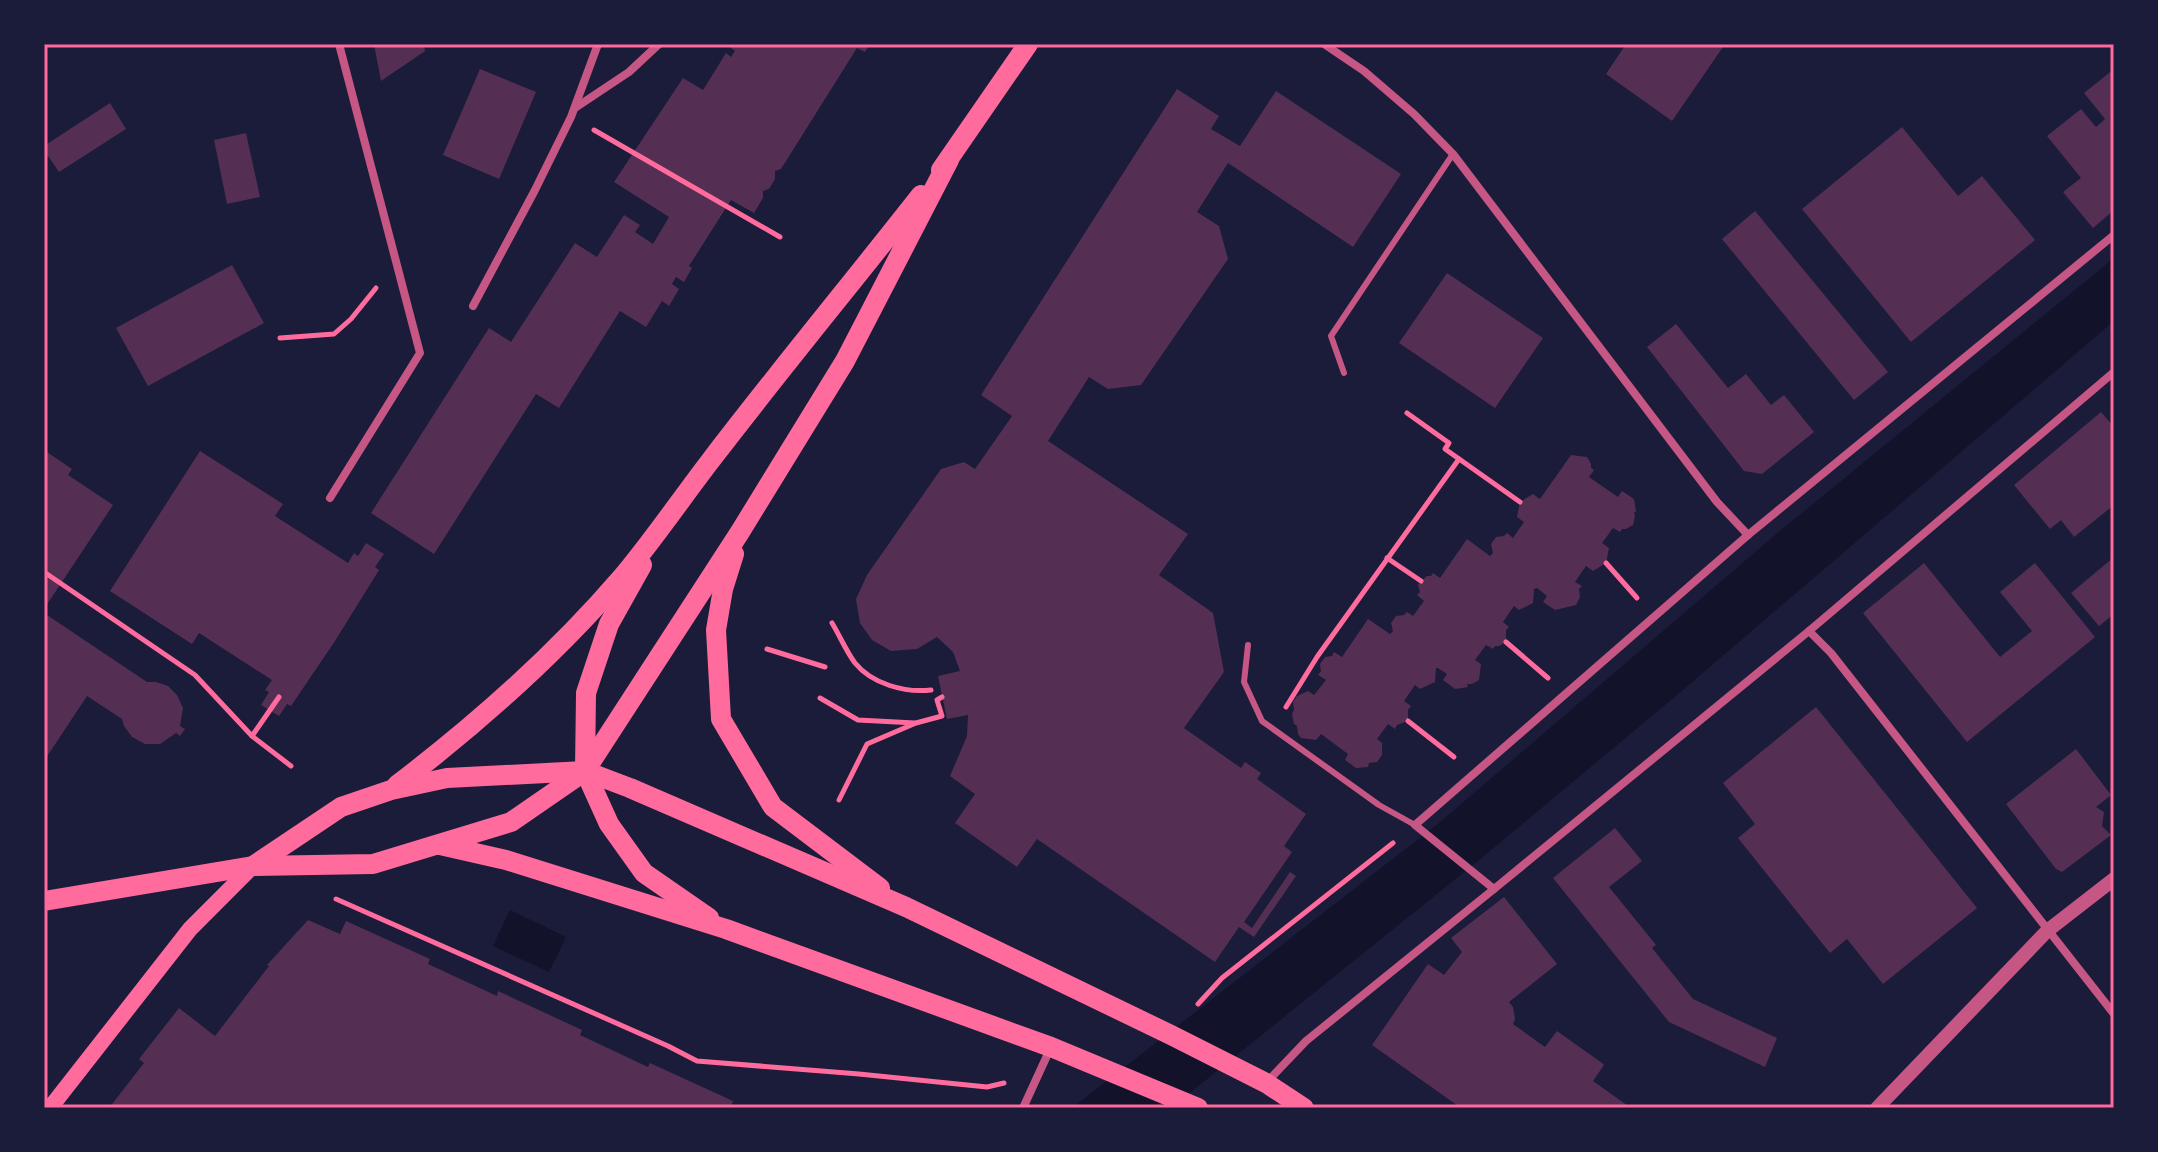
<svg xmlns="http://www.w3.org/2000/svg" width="2158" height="1152" viewBox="0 0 2158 1152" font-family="'Work Sans',sans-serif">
<rect width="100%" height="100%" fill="#1b1b3a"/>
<g fill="#12122b">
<path d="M2114,258V321L1677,695L1484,856L1171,1108H1072L1439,823L1775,535Z"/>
<path d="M510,910L566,937L549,972L493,946Z"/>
</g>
<g fill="#542f53">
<path d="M374,44H424L425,51L381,81Z"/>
<path d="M732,44H870L865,52L857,48L781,169L775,171V179L769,189L763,191V198L754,213L731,200L689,266L692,268L684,282L676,277L672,284L679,289L669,306L662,301L646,327L620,311L559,408L536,394L434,554L371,513L489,328L511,342L575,243L597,257L624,215L640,225L635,232L653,244L669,217L614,182L683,78L703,90L726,53L731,57L735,51L730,47Z"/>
<path d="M1626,44H1725L1672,121L1606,74Z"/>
<path d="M480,69L536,92L499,179L443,155Z"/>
<path d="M2114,69V210L2093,228L2063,192L2081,178L2047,136L2081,109L2096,127L2105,119L2084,93Z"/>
<path d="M1177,89L1219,116L1211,129L1240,146L1276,91L1401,174L1353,247L1228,163L1197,212L1219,226L1228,259L1141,385L1108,389L1089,377L1048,441L1188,534L1159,575L1213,613L1224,672L1184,728L1241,768L1245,762L1261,773L1257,779L1306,814L1284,846L1292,852L1244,922L1252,928L1290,872L1296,876L1254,937L1239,927L1215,962L1037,839L1017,867L955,823L975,794L950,776L967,736L968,715L947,719L938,676L960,671L953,652L937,637L917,649L891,651L872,640L860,623L856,599L867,575L941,469L964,462L975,469L1012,416L981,395Z"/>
<path d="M110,103L126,129L59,172L44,150V146Z"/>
<path d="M1902,127L1958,196L1982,176L2035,240L1911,342L1802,209Z"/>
<path d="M246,133L260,197L227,204L214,140Z"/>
<path d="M1755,211L1888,372L1854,400L1722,239Z"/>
<path d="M232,265L264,323L148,386L116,328Z"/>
<path d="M1447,273L1543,338L1495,408L1399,343Z"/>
<path d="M1676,324L1728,388L1746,374L1771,405L1784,395L1814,432L1762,474L1744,471L1647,347Z"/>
<path d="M2101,412L2114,427V505L2074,537L2061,520L2050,529L2014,485Z"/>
<path d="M44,450L72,469L68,475L113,505L44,609Z"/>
<path d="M200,451L283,504L275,516L348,563L354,553L358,556L366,543L384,554L375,567L379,570L335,641L291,706L287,704L279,716L261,705L269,692L265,690L272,680L199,633L192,644L110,591Z"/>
<path d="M1571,455L1587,457L1591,464V468L1594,470L1589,477L1618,497L1622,491L1634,499L1636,511L1634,513L1635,516L1633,525L1626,529H1622L1620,532L1613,528L1602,543L1609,548L1606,563L1593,571L1586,566L1575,582L1582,586L1579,589L1580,597L1576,605L1555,610L1543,602L1547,596L1537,588L1534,589L1533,603L1519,610L1514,606L1503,622L1509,627L1506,630V642L1499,646H1495L1493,649L1486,645L1475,660L1481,664L1479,680L1472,684H1467L1468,687L1455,689L1443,680L1447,674L1438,668H1436L1435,682L1420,689L1415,685L1404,701L1411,706L1408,710V721L1397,725L1395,729L1388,724L1377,739L1382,743V755L1377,762L1369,763L1368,767L1356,768L1345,760L1348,754L1321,734L1316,740L1301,738L1298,734L1297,726L1294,724L1292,714L1294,710L1293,702L1297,696L1308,691L1314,695L1326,680L1318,675L1321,671L1320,664L1325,657L1332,656L1334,652L1342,657L1368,619L1390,634L1393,631L1391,623L1396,616L1404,615L1407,612L1413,616L1424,601L1417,595L1420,592L1418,585L1421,581L1427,576H1431L1433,573L1440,578L1467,539L1490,556L1493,553L1491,544L1496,537L1504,536L1507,533L1513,538L1524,522L1517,517L1520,502L1533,494L1540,499Z"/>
<path d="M2114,557V614L2099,626L2071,593Z"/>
<path d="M1924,563L2000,657L2032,631L2000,592L2035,563L2095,637L1967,742L1863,613Z"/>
<path d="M44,613L147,682H156L168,686L177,695L183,708L180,726L185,729L180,736L176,733L160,744H145L132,737L124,726L122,719L87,696L44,761Z"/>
<path d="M1816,707L1977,908L1883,984L1847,939L1830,953L1738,838L1755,824L1723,783Z"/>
<path d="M2076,749L2111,795L2096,807L2104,812L2102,826L2111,835L2062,872L2056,869L2006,804Z"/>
<path d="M1615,828L1642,861L1609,887L1656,945L1652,948L1693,999L1777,1038L1765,1067L1669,1022L1553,878Z"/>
<path d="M1504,897L1557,964L1509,1002L1513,1007L1515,1019L1513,1024L1545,1047L1557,1031L1602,1063L1604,1065L1593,1081L1631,1108H1461L1372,1045L1428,964L1444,975L1462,952L1451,938Z"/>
<path d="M308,920L340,934L346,921L430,959L428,964L497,996L498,991L582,1030L580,1035L648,1067L650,1063L733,1101L730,1108H109L144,1063L139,1059L179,1008L215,1036L269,966L267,965Z"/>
</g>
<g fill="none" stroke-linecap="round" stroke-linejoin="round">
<g stroke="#ff6b9d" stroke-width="5">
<path d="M594,130L780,237"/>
<path d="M280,338L334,334L351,319L376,288"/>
<path d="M1407,413L1449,443L1445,449L1520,502"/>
<path d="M1387,558L1421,581"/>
<path d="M1606,563L1637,598"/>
<path d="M44,572L195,675L252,736L291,766"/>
<path d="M832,623C840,636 846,651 855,663C872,684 905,693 931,690"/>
<path d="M1506,642L1548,678"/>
<path d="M767,649L825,667"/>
<path d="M820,698L858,720L915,723"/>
<path d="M1286,707L1317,657L1459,459"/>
<path d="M1408,721L1454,757"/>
<path d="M252,736L279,697"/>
<path d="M839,800L867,744L916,723L942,716L937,700L942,697"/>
<path d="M336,899L668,1046L697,1061L859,1074L987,1087L1004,1083"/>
<path d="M1198,1004L1222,978L1393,843"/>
</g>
<g stroke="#c65784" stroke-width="6">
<path d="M1344,373L1331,336L1453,154"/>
<path d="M1248,645L1244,682L1262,721L1379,805L1415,825"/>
</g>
<g stroke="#c65784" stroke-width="8">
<path d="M1324,44L1364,71L1414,114L1453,154L1717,502L1748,535"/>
<path d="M575,108L629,72L659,44"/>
<path d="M473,306L535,190L571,117L598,44"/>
<path d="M330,498L420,353L339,44"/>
<path d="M1809,631L1831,653L2114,1014"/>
<path d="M1494,889L1415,825L1748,535L2114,235"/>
<path d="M1266,1083L1306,1041L1494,889L1809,631L2114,372"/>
<path d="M1023,1108L1051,1047"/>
</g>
<path stroke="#c65784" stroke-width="14" d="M1877,1108L2047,931L2114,879"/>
<path stroke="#ff6b9d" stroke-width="16" d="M50,1108L190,929L253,866"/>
<g stroke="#ff6b9d" stroke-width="20">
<path d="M941,170L1028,44"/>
<path d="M734,554L723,589L716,630L721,719L773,807L880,888"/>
<path d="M642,565L609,624L586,693L585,771L609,824L644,873L709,918"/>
<path d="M397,785C477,724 557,653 623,576C654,539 681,499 711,460C779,371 851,284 921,195"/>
<path d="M440,845L506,860L726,929L1051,1047L1198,1108"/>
<path d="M253,866L341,807L391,790L447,778L585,771L630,788L906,907L1171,1035L1266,1083L1304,1108"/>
<path d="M44,901L253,866L373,864L511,822L585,771L740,532L845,361L949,160"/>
</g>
</g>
<rect width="2158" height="1152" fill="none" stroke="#1b1b3a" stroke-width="92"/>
<rect x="46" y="46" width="2066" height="1060" fill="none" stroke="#ff6b9d" stroke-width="3"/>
</svg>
